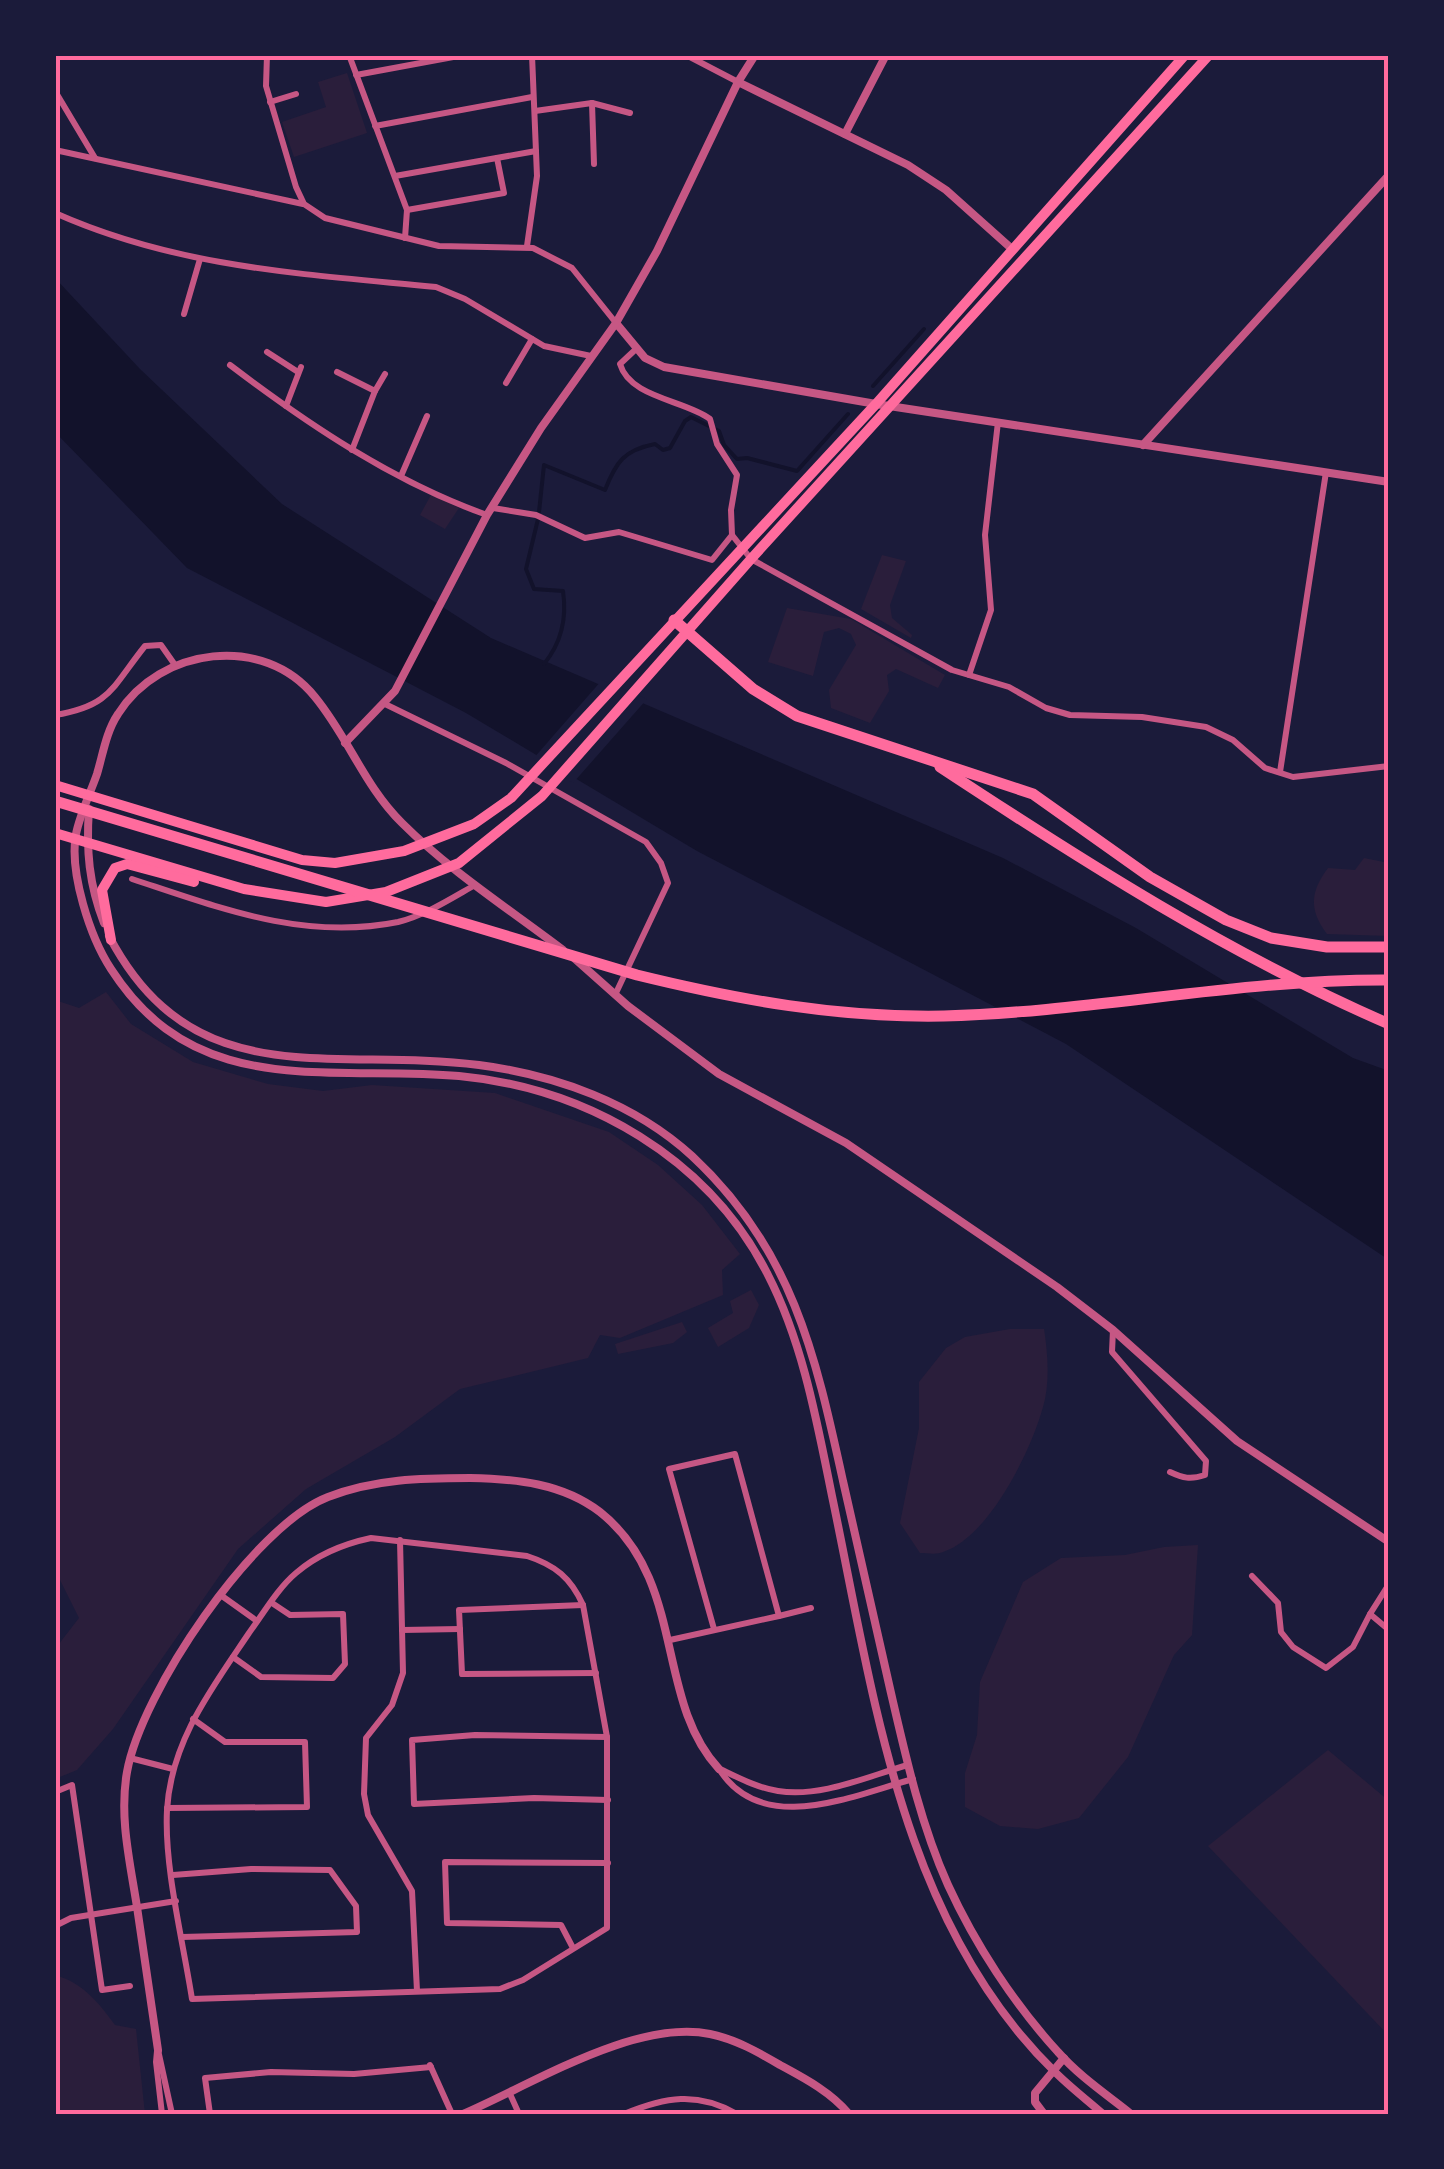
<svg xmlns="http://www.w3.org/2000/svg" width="1444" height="2169" viewBox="0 0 1444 2169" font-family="Arial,sans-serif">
<rect width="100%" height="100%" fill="#1b1b3a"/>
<g fill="#2a1e3b">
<path d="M347,73L367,133L294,157L282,122L326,107L318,82Z"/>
<path d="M432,493L459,508L445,529L420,515Z"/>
<path d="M882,555L906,561L890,605L892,618L912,635L911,638L861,609Z"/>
<path d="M787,608L851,619L945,675L938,688L896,669L887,675L889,691L870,723L831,708L829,690L856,645L851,634L839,628L824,632L813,676L768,662Z"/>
<path d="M1364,858L1389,863V936L1327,934C1309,910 1310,892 1328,868L1355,870Z"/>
<path d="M106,992L131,1024L193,1062L268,1084L323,1091L372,1085L495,1093L609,1132L658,1165L702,1205L740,1254L722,1270L723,1295L620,1338L600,1335L588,1358L460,1389L395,1437L306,1489L238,1549L113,1729L77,1770L55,1779V1649L79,1618L55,1570V1000L79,1008Z"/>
<path d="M751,1290L759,1305L749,1328L718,1347L708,1328L733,1313L730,1301Z"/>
<path d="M682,1322L687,1332L673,1343L618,1354L615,1344Z"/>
<path d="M1010,1329H1044C1048,1353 1050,1384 1043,1407C1031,1451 989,1537 943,1552C937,1555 926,1553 920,1553L900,1523L919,1428V1382L946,1348L965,1337Z"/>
<path d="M1198,1545L1192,1635L1174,1655L1128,1757L1079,1818L1038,1829L1000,1826L965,1807V1773L977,1735L980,1682L1023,1582L1061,1558L1125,1555L1164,1547Z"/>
<path d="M1328,1750L1389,1801V2036L1208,1846Z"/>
<path d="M55,1975C83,1983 98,2002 115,2025L136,2029L145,2114H55Z"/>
</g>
<path fill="#12122b" d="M55,278L140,369L282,504L491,638L1003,858L1136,928L1353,1058L1389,1071V1260L1066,1044L697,851L466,713L187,568L55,432Z"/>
<path fill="#1b1b3a" d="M602,680L647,699L573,783L533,759Z"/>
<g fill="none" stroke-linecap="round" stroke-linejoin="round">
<g stroke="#12122b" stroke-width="4">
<path d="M873,386L924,329"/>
<path d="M539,512L544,465L605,490C616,462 624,450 655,444L663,450L670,448L685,421L691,417L719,431L724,445L737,459L747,458L797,471L848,414"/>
<path d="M538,519L526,569L534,589L563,591C567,618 562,642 544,664"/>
</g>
<g stroke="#c65784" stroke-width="6">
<path d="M267,55L266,86L296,187L304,204L325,218L439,246L533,248L572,268L616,323"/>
<path d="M349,55L407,210L405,238"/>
<path d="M688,56L738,82"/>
<path d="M356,75L464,55"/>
<path d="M55,91L95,158"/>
<path d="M270,102L296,94"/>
<path d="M592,103L594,164"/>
<path d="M535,111L592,103L630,113"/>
<path d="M375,126L532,97"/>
<path d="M55,150L303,204"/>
<path d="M395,176L536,151"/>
<path d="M407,210L504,193L497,158"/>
<path d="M55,213C178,268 304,274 436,287L465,299L544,346L591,356"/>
<path d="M527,246L537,176L532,55"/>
<path d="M184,314L200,259"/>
<path d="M636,349L620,364C630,398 685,400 710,419L717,444L737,475L731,510L732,535L751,559L952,670L1009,687L1046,708L1070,715L1142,717L1206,727L1233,740L1265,768L1293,777L1389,766"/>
<path d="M267,352L298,372"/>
<path d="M230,365C309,425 394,482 487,515"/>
<path d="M337,372L375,391"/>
<path d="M506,383L532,339"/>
<path d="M286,406L301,367"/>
<path d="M352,450L375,391L385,374"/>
<path d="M401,476L427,416"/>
<path d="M493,508L536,515L585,538L619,532L712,560L732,535"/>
<path d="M969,675L991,610L985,535L998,422"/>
<path d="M385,704L506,763L646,842L661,863L668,883L615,995"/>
<path d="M55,715C111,706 112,687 145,646L161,645L175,665"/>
<path d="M1280,772L1326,472"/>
<path d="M132,879C220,908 304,941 398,922C424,916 452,898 475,885"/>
<path d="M1113,1330L1112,1352L1206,1461L1205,1475C1190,1480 1183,1478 1170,1472"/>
<path d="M371,1538L527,1556C555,1565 571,1578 583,1605L607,1737V1928L523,1980L500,1989L192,1999C183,1941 164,1867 167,1810C171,1741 212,1688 249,1633C263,1614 278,1588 296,1573C318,1554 343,1544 371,1538Z"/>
<path d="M400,1540L403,1673L392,1705L366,1738L364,1794L368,1815L412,1891L417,1991"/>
<path d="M1252,1576L1278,1603L1281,1632L1293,1647L1326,1668L1353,1647L1370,1614"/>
<path d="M1389,1584L1370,1614L1389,1630"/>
<path d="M222,1596L257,1621"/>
<path d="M583,1605L459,1610L462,1674L596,1673"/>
<path d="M779,1616L811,1608"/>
<path d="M402,1630L460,1629"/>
<path d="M670,1640L779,1616L735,1454L669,1469L714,1629"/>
<path d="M233,1657L261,1677L333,1678L345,1664L343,1614L290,1615L272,1603"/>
<path d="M607,1737L475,1735L412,1740L414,1804L534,1798L608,1800"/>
<path d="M130,1758L173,1769"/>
<path d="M719,1769C762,1837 851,1796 913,1779"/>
<path d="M720,1769C739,1778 758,1788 778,1791C821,1798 868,1776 908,1765"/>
<path d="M55,1792L72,1785L102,1990L130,1986"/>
<path d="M167,1808L307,1807L305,1742H225L193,1719"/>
<path d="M173,1875L251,1869L330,1870L356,1906L357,1932L182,1937"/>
<path d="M55,1926L71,1918L176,1901"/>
<path d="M573,1948L561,1925L447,1923L445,1862L608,1863"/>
<path d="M158,2050L172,2114"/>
<path d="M157,2051L156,2062L162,2114"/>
<path d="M430,2065L452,2114"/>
<path d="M510,2094L519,2114"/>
<path d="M210,2114L205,2078L271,2072L354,2074L431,2067"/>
<path d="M624,2114C665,2097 697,2091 737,2114"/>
</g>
<g stroke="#c65784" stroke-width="8">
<path d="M738,82L908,165L946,190L1012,249"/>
<path d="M845,134L886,55"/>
<path d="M616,323L645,358L664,367L876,404L1389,482"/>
<path d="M1143,445L1389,175"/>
<path d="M345,743L395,691L487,515L541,428L616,323L657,251L738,82L755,55"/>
<path d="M89,809C86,850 89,885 104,923"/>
<path d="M109,936C194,1098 333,1046 479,1065C556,1075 634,1103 692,1156C792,1249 815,1353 843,1481C859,1552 875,1623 891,1693C906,1758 921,1825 948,1885C975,1944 1014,2004 1058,2052C1079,2076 1106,2094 1131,2114"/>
<path d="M563,950C509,909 450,871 402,823C365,787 348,737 315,697C264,633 160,647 118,714C106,732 103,754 97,774C90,794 80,814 76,834C69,872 90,937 111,969C196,1101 326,1065 459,1076C587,1088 709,1158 768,1275C803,1343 817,1422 832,1496C874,1696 901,1922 1055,2072C1070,2087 1087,2100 1103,2114"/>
<path d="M574,958L628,1006L719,1074L846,1143L1057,1287L1113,1330L1237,1441L1389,1542"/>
<path d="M158,2050C151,2002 144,1955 137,1907C130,1862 119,1817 127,1772C141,1693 253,1526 328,1497C374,1479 422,1478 470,1478C516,1479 562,1483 600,1512C687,1581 654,1699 719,1769"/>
<path d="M463,2114C533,2084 635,2019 710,2034C735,2039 758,2052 780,2065C804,2078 831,2092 849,2114"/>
<path d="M1044,2114L1035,2102V2093L1064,2058"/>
</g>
<g stroke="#ff6b9d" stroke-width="10">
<path d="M55,785L302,860L335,863L404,851L474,824L511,798L876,404L1185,55"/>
<path d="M55,833L244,889L326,902L386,892L459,863L542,796L751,559L1209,55"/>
<path d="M111,940L102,890L115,868L127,864L194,882"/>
</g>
<g stroke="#ff6b9d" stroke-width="11">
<path d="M674,620L753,689L797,716L1033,794L1150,877L1226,920L1271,938L1327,947H1389"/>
<path d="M940,767C1084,862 1230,955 1389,1024"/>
<path d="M55,801L637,975C739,1000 838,1018 944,1016C1093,1012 1239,979 1389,980"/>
</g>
</g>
<rect width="1444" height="2169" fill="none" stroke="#1b1b3a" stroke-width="115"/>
<rect x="58" y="58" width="1328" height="2054" fill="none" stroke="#ff6b9d" stroke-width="4"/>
</svg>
